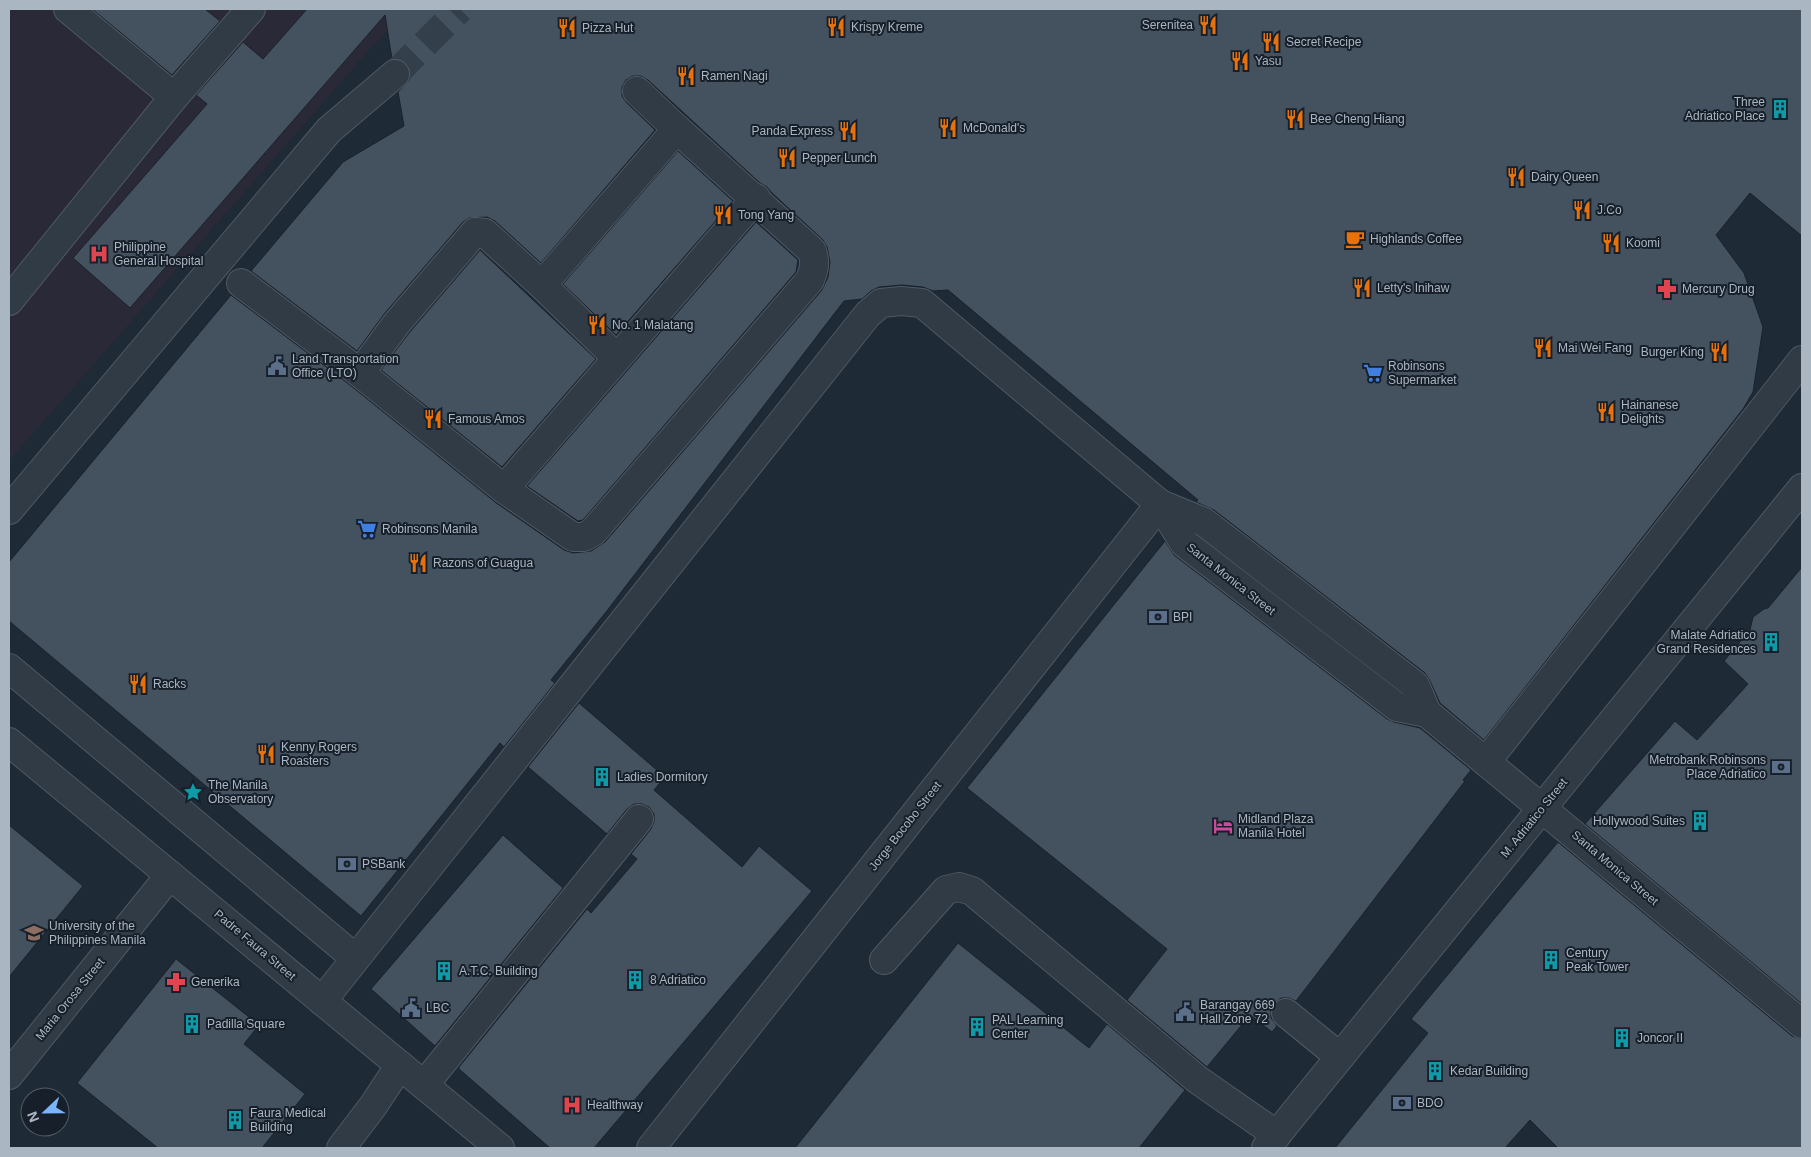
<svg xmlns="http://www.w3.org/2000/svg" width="1811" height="1157" viewBox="0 0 1811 1157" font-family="Helvetica,sans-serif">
<rect width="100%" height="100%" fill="#1e2a35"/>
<path fill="#2a2937" d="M9,9H409L371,48L9,461Z"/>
<g fill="#44515f" stroke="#19222c">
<path d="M92,9H205L220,21L172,75Z"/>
<path d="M307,9H1802V236L1750,193L1716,235L1744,273L1763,327L1753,392L1743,409L1484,740L1440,703L1429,679L1425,673L1214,510L1196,502L1198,500L948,290L933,291L923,287L902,285L879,287L871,291L862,299L844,301L606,612L551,680L555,683L504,747L500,743L361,916L9,621V562L231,295L350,385L495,502L564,550L573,553L591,551L605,542L822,290L828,277L830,262L827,247L823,240L771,192L767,187L760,183L648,80L641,76H633L626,80L622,87V96L626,102L655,130L541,263L495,221L487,217L469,218L463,222L385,313L357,351L251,271L343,162L404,126L398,92L409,80L410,72L407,64L400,59H392L385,15L130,308L73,258L207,104L196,95L243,42L263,59Z"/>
<path d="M678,151L733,201L616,335L563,284Z"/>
<path d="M756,222L798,260L796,272L583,520L578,521L527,486Z"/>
<path d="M480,250L596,359L502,467L381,370L409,333Z"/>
<path d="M1165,541L1174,555L1387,719L1394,722L1420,728L1471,770L1463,780L1465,781L1296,1001L1289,998H1281L1274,1004L1271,1010V1018L1277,1026L1272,1032L1250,1015L1207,1067L1127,1000L1167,949L967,788Z"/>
<path d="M1802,567V1004L1585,824L1675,721L1697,740L1748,684L1724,661L1750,630L1753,617L1764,609L1768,608Z"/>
<path d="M579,703L665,777L654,790L742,867L759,846L812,891L594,1148H550L459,1069V1067L587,909L591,913L637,859L631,854L651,829L654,822V814L649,807L642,804H634L627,809L607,834L528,767Z"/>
<path d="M9,825L83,886L9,977Z"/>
<path d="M503,835L563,888L435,1046L371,989Z"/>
<path d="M1558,842L1792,1036L1802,1039V1148H1558L1530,1120L1505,1148H1335L1428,1033L1411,1019Z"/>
<path d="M958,943L1089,1048L1107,1024L1185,1090L1139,1148H795Z"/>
<path d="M176,959L259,1025L244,1044L305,1094L262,1148H158L77,1083Z"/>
</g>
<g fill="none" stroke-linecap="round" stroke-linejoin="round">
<path stroke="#333f4a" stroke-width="28" stroke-dasharray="28 14" stroke-linecap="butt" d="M395,74L460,9"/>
<g stroke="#4f5964" stroke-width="30">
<g id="minor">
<path d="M68,9L174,97"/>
<path d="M241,283L360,373L504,489L573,537H584L593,532L810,280C814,269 816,263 812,251L677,129L637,91"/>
<path d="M542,285L677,129"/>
<path d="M9,301L174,97L251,9"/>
<path d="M360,373L397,323L475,232L485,233L542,285L617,358"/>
<path d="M504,489L756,198"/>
<path d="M1160,504L1204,522L1415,685L1427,713L1802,1024"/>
<path d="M9,510L329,130L395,74"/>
<path d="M9,668L355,958"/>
<path d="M9,742L500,1148"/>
<path d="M1486,762L1802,360"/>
<path d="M884,960L946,890L959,887L972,891L1198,1080L1277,1135"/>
<path d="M322,1001L868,314L881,303L901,301L922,303L1160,504L1184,543L1397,707L1427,713"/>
<path d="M1286,1013L1340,1057"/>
<path d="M9,1075L170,875"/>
<path d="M424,1085L639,819"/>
<path d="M341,1148L373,1106L400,1065"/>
<path d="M651,1148L1160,504"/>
<path d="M1266,1148L1802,488"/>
</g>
</g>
<use href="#minor" stroke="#313b46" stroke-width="28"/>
</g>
<defs>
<g id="restaurant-bare" transform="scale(1.5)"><path d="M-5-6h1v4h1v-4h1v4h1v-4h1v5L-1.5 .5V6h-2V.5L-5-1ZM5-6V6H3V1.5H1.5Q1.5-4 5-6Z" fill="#e8710a" stroke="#17202a" stroke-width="2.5" paint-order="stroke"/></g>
<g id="building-bare" transform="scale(1.5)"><path d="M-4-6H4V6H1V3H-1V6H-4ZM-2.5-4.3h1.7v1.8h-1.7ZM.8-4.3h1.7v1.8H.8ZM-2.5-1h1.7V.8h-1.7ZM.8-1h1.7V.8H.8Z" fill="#0f9aa8" stroke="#17202a" stroke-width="2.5" paint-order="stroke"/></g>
<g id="cafe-bare" transform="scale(1.5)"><path d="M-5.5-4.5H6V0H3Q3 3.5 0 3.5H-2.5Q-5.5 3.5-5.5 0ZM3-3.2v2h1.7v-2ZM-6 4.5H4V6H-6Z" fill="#e8710a" stroke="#17202a" stroke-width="2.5" paint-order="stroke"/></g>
<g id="hospital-bare" transform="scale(1.5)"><path d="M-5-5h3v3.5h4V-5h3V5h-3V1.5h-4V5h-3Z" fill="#e0444e" stroke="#17202a" stroke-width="2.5" paint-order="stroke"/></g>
<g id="pharmacy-bare" transform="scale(1.5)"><path d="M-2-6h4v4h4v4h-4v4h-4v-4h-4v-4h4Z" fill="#e0444e" stroke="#17202a" stroke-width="2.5" paint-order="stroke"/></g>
<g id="civic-bare" transform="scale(1.5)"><path d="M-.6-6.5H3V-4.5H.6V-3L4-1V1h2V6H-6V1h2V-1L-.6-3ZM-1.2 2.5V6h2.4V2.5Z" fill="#5c6f8a" stroke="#17202a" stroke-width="2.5" paint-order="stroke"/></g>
<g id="supermarket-bare" transform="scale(1.5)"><path d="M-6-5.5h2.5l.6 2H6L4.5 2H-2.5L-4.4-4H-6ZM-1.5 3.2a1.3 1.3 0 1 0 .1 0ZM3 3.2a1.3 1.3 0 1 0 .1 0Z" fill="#3f7fe0" stroke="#17202a" stroke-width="2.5" paint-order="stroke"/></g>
<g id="bank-bare" transform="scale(1.5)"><path d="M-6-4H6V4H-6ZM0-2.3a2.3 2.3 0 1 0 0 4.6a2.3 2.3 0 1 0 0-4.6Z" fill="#5c6f8a" stroke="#17202a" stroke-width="2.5" paint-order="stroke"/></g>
<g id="sight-bare" transform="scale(1.5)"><path d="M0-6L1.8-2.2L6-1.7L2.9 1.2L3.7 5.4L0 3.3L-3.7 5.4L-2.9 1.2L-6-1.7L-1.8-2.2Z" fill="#0f9aa8" stroke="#17202a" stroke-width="2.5" paint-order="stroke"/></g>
<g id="hotel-bare" transform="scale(1.5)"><path d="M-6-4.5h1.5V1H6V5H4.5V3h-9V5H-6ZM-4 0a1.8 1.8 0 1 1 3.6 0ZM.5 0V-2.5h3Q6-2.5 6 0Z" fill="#d1479c" stroke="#17202a" stroke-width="2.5" paint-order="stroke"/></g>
<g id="university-bare" transform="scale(1.5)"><path d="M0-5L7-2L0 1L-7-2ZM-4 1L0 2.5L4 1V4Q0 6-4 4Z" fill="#8d6e63" stroke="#17202a" stroke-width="2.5" paint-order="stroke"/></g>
</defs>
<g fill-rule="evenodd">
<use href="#restaurant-bare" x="1208" y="25"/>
<use href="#restaurant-bare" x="836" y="27"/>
<use href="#restaurant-bare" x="567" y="28"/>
<use href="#restaurant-bare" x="1271" y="42"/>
<use href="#restaurant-bare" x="1240" y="61"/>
<use href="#restaurant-bare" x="686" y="76"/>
<use href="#building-bare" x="1780" y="109"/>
<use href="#restaurant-bare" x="1295" y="119"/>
<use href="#restaurant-bare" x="948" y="128"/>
<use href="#restaurant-bare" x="848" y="131"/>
<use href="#restaurant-bare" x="787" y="158"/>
<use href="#restaurant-bare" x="1516" y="177"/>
<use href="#restaurant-bare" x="1582" y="210"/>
<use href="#restaurant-bare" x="723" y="215"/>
<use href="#cafe-bare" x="1355" y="239"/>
<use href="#restaurant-bare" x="1611" y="243"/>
<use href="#hospital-bare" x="99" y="254"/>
<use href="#restaurant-bare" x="1362" y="288"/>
<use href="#pharmacy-bare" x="1667" y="289"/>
<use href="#restaurant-bare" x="597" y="325"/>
<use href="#restaurant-bare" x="1543" y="348"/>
<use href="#restaurant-bare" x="1719" y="352"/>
<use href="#civic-bare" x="277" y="366"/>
<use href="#supermarket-bare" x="1373" y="373"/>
<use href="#restaurant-bare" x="1606" y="412"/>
<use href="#restaurant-bare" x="433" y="419"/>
<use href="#supermarket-bare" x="367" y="529"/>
<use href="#restaurant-bare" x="418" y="563"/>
<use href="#bank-bare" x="1158" y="617"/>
<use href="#building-bare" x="1771" y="642"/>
<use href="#restaurant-bare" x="138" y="684"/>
<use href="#restaurant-bare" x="266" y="754"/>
<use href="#bank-bare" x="1781" y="767"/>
<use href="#building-bare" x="602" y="777"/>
<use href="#sight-bare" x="193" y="792"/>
<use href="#building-bare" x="1700" y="821"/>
<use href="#hotel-bare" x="1223" y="826"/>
<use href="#bank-bare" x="347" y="864"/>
<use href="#university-bare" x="34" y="933"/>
<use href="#building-bare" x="1551" y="960"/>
<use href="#building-bare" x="444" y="971"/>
<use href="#building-bare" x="635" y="980"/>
<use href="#pharmacy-bare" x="176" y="982"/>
<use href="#civic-bare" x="411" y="1008"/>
<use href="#civic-bare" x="1185" y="1012"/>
<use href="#building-bare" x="192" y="1024"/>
<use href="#building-bare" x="977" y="1027"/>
<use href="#building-bare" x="1622" y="1038"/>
<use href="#building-bare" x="1435" y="1071"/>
<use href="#bank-bare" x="1402" y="1103"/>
<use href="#hospital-bare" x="572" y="1105"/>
<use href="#building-bare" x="235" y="1120"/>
</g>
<g text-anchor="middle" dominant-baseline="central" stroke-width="4" stroke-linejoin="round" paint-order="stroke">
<g font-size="12" fill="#abb6c3" stroke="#17202a" text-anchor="start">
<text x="1193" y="25" text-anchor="end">Serenitea</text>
<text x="851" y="27">Krispy Kreme</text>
<text x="582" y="28">Pizza Hut</text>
<text x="1286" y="42">Secret Recipe</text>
<text x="1255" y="61">Yasu</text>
<text x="701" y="76">Ramen Nagi</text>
<text x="1765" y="102" text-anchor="end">Three<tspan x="1765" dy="14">Adriatico Place</tspan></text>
<text x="1310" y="119">Bee Cheng Hiang</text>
<text x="963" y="128">McDonald's</text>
<text x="833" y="131" text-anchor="end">Panda Express</text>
<text x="802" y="158">Pepper Lunch</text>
<text x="1531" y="177">Dairy Queen</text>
<text x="1597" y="210">J.Co</text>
<text x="738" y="215">Tong Yang</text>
<text x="1370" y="239">Highlands Coffee</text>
<text x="1626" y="243">Koomi</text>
<text x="114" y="247">Philippine<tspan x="114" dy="14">General Hospital</tspan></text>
<text x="1377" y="288">Letty's Inihaw</text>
<text x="1682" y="289">Mercury Drug</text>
<text x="612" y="325">No. 1 Malatang</text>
<text x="1558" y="348">Mai Wei Fang</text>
<text x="1704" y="352" text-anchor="end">Burger King</text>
<text x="292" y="359">Land Transportation<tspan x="292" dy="14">Office (LTO)</tspan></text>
<text x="1388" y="366">Robinsons<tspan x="1388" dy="14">Supermarket</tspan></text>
<text x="1621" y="405">Hainanese<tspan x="1621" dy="14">Delights</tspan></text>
<text x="448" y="419">Famous Amos</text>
<text x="382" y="529">Robinsons Manila</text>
<text x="433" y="563">Razons of Guagua</text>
<text x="1173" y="617">BPI</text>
<text x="1756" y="635" text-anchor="end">Malate Adriatico<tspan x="1756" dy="14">Grand Residences</tspan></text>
<text x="153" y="684">Racks</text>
<text x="281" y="747">Kenny Rogers<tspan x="281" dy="14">Roasters</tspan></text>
<text x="1766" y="760" text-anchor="end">Metrobank Robinsons<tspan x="1766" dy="14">Place Adriatico</tspan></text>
<text x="617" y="777">Ladies Dormitory</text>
<text x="208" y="785">The Manila<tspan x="208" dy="14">Observatory</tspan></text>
<text x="1238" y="819">Midland Plaza<tspan x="1238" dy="14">Manila Hotel</tspan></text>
<text x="1685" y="821" text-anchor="end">Hollywood Suites</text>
<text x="362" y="864">PSBank</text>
<text x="49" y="926">University of the<tspan x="49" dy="14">Philippines Manila</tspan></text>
<text x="1566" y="953">Century<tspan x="1566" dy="14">Peak Tower</tspan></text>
<text x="459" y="971">A.T.C. Building</text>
<text x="650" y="980">8 Adriatico</text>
<text x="191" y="982">Generika</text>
<text x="1200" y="1005">Barangay 669<tspan x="1200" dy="14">Hall Zone 72</tspan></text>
<text x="426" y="1008">LBC</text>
<text x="992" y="1020">PAL Learning<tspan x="992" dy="14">Center</tspan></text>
<text x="207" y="1024">Padilla Square</text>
<text x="1637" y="1038">Joncor II</text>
<text x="1450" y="1071">Kedar Building</text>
<text x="1417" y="1103">BDO</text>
<text x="587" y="1105">Healthway</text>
<text x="250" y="1113">Faura Medical<tspan x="250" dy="14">Building</tspan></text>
</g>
<g font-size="12" fill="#abb6c3" stroke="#17202a">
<text transform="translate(1231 579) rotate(38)">Santa Monica Street</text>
<text transform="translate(1534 818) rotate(-51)">M. Adriatico Street</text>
<text transform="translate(905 826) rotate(-52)">Jorge Bocobo Street</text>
<text transform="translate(1615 868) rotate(40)">Santa Monica Street</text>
<text transform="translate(255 945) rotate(40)">Padre Faura Street</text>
<text transform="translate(70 999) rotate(-51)">Maria Orosa Street</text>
</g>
</g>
<rect width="1811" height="1157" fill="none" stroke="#abb6c3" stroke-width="20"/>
<g transform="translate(45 1112) rotate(248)"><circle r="24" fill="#17202a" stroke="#525c67"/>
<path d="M0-4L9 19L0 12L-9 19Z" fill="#7ab5f9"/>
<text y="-8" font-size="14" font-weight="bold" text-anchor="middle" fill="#abb6c3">N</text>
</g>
</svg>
